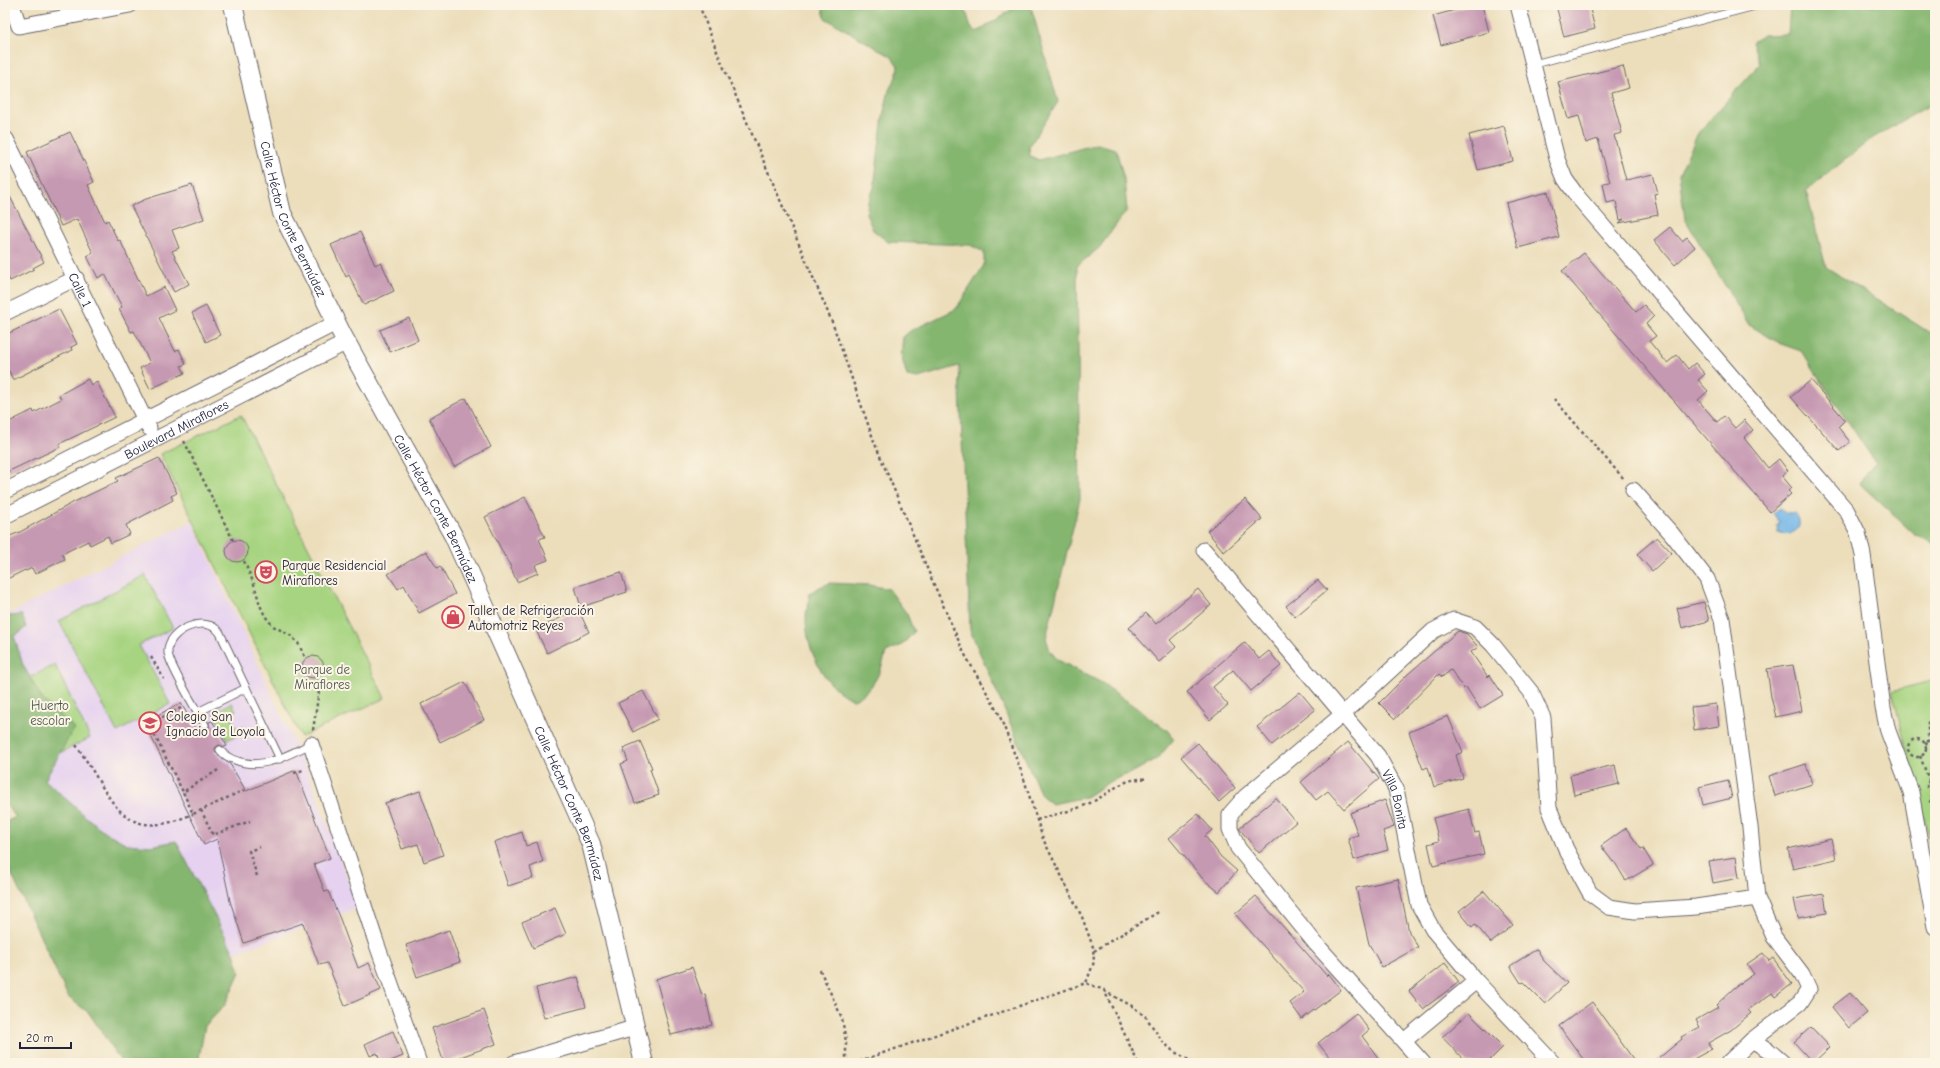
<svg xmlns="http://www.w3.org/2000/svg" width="1940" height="1068" viewBox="0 0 1940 1068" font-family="'Comic Neue',sans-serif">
<rect width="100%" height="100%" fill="#fcf5e5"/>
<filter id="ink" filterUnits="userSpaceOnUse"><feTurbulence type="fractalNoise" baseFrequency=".025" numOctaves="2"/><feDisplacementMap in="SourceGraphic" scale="8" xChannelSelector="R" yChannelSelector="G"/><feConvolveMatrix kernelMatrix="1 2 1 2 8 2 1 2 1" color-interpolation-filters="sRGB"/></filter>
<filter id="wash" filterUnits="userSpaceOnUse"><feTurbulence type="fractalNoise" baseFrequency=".012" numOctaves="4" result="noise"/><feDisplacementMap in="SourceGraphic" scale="16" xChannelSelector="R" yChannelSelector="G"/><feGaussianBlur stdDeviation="0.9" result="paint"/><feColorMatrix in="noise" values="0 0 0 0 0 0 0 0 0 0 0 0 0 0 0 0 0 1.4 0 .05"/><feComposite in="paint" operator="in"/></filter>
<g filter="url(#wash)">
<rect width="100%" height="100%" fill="#ecdebb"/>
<path fill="#e6d2f0" d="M192,521L309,775L358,908L234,953L176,841L151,846L127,844L105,832L86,817L45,780L5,616Z"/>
<g fill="#a7d481" stroke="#647b5e">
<path d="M241,415L385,698L301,737L160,454Z"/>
<path d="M145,575L173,628L139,645L170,704L117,732L59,621Z"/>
<path d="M55,665L90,738L46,760L10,687Z"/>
<path d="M1935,680V841L1930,842L1892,691Z"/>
<path d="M232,703L236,711L230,715L237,729L243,726L245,731L227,740L213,712Z"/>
</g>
<g fill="#85b66f" stroke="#546c55">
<path d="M822,5H964L971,27L975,32L981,30L1018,5L1026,6L1032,10L1058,102L1029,147L1030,156L1039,160L1097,144L1116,149L1124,179L1127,210L1099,248L1077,266L1080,499L1046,638L1050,651L1058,660L1102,683L1167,730L1174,739L1158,758L1135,771L1109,782L1086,797L1052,804L1041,795L970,630L959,366L918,378L907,376L901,355L903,337L910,331L956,309L984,265V252L970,245L888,242L873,230L866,214L868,202L874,188L883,116L889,90L897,75L898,66L892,57L825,18Z"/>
<path d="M1790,5H1935V102L1871,139L1806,191L1826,267L1935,336V544L1914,534L1859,483L1875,462L1801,351L1781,344L1749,325L1685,219L1679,174L1698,133L1760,64L1752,42L1764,35L1788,34Z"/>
<path d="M830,583L869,585L889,589L907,614L914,632L902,645L886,652C881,672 873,691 854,700C823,688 805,647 806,615C807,608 809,600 810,593L820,587Z"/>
<path d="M22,615L26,627L20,633L14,636L23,665L42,699L74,728L45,780L86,817L105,832L127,844L151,846L176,841L234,953L240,972L225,1005L205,1026L199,1058L202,1063H122L89,1013L68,997L6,862L5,822L16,817L5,804V616Z"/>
</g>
<path fill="#71b5e7" stroke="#4a6c91" d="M1780,508L1785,513H1794C1807,526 1794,538 1778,532L1777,526L1779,522L1773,513Z"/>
<g id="blocks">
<g fill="#c699b2">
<path d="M1473,5H1482L1489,32L1441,45L1433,16Z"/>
<path d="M1556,5H1589L1595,29L1564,37Z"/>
<path d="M1623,66L1629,88L1611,93L1622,133L1614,135L1626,180L1653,174L1658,193L1654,194L1658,215L1619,223L1624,219L1620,220L1616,201L1607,203L1603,183L1610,182L1598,139L1586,143L1579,116L1568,119L1558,82Z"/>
<path d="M1504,126L1513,161L1478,170L1469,135Z"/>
<path d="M70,132L94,182L88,185L105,222L108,220L118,241L120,240L146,296L164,287L175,310L159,318L175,351L179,349L186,364L181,366L185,373L150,389L140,368L150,363L134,331L131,332L119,309L122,307L105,274L98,278L87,256L93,253L77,219L61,226L27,152Z"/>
<path d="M192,185L204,219L172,230L179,248L172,251L189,284L174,292L131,206L146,199Z"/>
<path d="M5,187L44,262L33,268L34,269L10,281L5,272Z"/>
<path d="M1548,192L1559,237L1518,248L1506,203Z"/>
<path d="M1670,227L1682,241L1687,237L1695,247L1675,265L1654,240Z"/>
<path d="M360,232L375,265L381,262L394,291L364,305L349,275L346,277L331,245Z"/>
<path d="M1584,253L1636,312L1644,305L1654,316L1646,324L1656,336L1649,341L1667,363L1677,355L1688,369L1695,363L1705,374L1698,380L1708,391L1698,400L1717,422L1724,416L1735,428L1744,420L1753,430L1744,438L1768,468L1779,459L1788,471L1782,476L1792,488L1788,491L1791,494L1770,512L1562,271Z"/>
<path d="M206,306L220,335L206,342L192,313Z"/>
<path d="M59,309L77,344L71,347L72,350L13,380L9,371L5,374V335Z"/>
<path d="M409,318L418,340L390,352L380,330Z"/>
<path d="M88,379L91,385L97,382L115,417L59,444L60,447L5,473V424L33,410L34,413L61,399L59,395Z"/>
<path d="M1811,380L1845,420L1838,427L1850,442L1839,451L1791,397Z"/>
<path d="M466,398L491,447L454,467L429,418Z"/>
<path d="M159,458L177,493L171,496L173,500L126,525L130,534L111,543L108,536L90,545L88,541L62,554L65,559L35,574L32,568L26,571L25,570L5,580V538L20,532L74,502L118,481L116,478Z"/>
<path d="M525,497L545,537L539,539L548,560L535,565L538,573L517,582L506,556L505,557L485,517Z"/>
<path d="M1245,499L1262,519L1224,552L1207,531Z"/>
<path d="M1657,537L1672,553L1652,571L1637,554Z"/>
<circle cx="237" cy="551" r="11"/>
<path d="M426,551L437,568L440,566L455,594L419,613L404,585L398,589L388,574Z"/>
<path d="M621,572L627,592L581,607L575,587Z"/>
<path d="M1318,580L1327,590L1295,617L1286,606Z"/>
<path d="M1198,589L1211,605L1170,640L1176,647L1159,662L1129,628L1146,613L1156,624Z"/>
<path d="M1704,602L1709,621L1682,628L1677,608Z"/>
<path d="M578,609L589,632L547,653L536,630Z"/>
<path d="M1458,631L1467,634L1478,647L1471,652L1488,677L1490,675L1503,695L1480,709L1466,687L1464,689L1451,670L1442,677L1439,674L1395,719L1379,703L1408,674Z"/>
<path d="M1245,642L1259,659L1269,651L1281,666L1251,691L1233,670L1213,687L1228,705L1210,720L1187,692Z"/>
<circle cx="313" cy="667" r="11"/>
<path d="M1793,665L1802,711L1776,717L1771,697L1767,669Z"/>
<path d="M465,682L484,720L440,742L421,704Z"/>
<path d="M643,691L658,719L633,732L618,703Z"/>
<path d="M1300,692L1315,710L1272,745L1257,727Z"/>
<path d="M181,703L196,730L201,727L203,729H207L209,727V722L212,721L227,746L224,747L219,745L215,748V751L222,759L230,764L246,791L296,770L330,858L314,864L325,892L328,891L340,919L358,968L369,963L381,990L345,1006L327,963L319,965L303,923L244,943L230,901L217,839L204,845L144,722Z"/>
<path d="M1716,704L1719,726L1694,730L1691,707Z"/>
<path d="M1448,716L1463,752L1456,755L1463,778L1434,787L1428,767L1423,769L1409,732Z"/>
<path d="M640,741L652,768L650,769L659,795L635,803L621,764L628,761L623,748Z"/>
<path d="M1348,742L1379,779L1344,809L1328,791L1316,800L1301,782Z"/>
<path d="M1198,743L1235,788L1219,802L1181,757Z"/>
<path d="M1806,764L1812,784L1775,796L1769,776Z"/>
<path d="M1615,765L1619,784L1574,795L1570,775Z"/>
<path d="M1728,780L1732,798L1703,805L1699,787Z"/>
<path d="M420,791L443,855L424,862L418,844L402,849L385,803Z"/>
<path d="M1276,798L1296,822L1259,853L1239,828Z"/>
<path d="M1385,800L1394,827L1383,831L1388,850L1354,860L1348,838L1358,835L1350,813Z"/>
<path d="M1469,809L1475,833L1479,832L1484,854L1433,866L1428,844L1439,841L1433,818Z"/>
<path d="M1198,814L1212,830L1205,836L1221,857L1237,871L1219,892L1203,879L1169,838Z"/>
<path d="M1626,828L1641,849L1643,848L1653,865L1626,881L1614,861L1613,862L1601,846Z"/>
<path d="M522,832L526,846L537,842L543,862L530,867L533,878L508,886L494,842Z"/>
<path d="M1831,839L1836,859L1793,869L1788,849Z"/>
<path d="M1736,857L1739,878L1713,883L1709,861Z"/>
<path d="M1398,879L1409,932L1418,947L1382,967L1369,944L1356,888Z"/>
<path d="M1484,891L1513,925L1491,943L1475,924L1472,927L1459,911Z"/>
<path d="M1824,894L1827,913L1798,918L1794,899Z"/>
<path d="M1256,896L1327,976L1329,974L1341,990L1302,1019L1290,1003L1304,992L1235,914Z"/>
<path d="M555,908L566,934L533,948L522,922Z"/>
<path d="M449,930L460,962L417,977L406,945Z"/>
<path d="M1537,949L1544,961L1567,983L1545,1004L1523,982L1521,983L1510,966Z"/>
<path d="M1763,953L1769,961L1773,958L1792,984L1775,997L1772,993L1748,1010L1751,1013L1731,1030L1708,1043L1712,1049L1686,1063H1653L1682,1039L1681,1037L1700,1027L1696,1020L1718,1007L1716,1005L1734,988L1754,974L1747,964Z"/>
<path d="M1445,963L1459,982L1423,1009L1409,991Z"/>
<path d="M692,967L702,995L705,994L712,1025L671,1035L656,979Z"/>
<path d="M578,977L586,1007L544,1018L536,988Z"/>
<path d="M1850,993L1867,1013L1849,1028L1832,1007Z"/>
<path d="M1592,1002L1636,1063H1586L1559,1026Z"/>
<path d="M484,1010L496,1044L444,1063L432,1028Z"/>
<path d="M1356,1013L1369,1030L1362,1036L1382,1063H1334L1318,1043Z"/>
<path d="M1469,1013L1503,1047L1487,1063H1467L1442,1037Z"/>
<path d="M1811,1027L1830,1047L1813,1063L1794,1042Z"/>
<path d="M393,1031L403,1056L386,1063H381L377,1053L370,1056L365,1044Z"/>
</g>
</g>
</g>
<g filter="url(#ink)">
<use href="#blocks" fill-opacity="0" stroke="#696468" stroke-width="1"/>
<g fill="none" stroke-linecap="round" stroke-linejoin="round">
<g stroke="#696468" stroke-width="9">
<g id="service">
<path d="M1534,64L1759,5"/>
<path d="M198,712L246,688"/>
<path d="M205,725C197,711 170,667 168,653C166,630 207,613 220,633L280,759"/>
<path d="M220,750C224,755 229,758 235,760C262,771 287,755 311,744"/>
</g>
</g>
<g stroke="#696468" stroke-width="17">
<g id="minor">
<path d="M12,5L19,26L130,5"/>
<path d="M1518,5L1557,159L1565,179L1577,196L1847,511L1858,533L1863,555L1883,708L1888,731L1911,792L1935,927"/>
<path id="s1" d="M6,139L149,428"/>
<path d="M5,313L76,278"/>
<path d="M1633,490L1672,534L1707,579L1722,619L1750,827L1757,898L1774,937L1802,974L1809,989L1800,1003L1752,1040L1728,1063"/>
<path d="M5,491L336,323"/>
<path id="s2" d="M5,516L347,342"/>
<path id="s3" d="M1204,550L1378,756L1396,789L1419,905L1433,930L1476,981L1553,1063"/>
<path d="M311,744L376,942L419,1063"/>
<path d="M1752,1040L1768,1050L1783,1063"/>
<path d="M1404,1041L1476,981"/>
<path d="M514,1063L634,1028"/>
<path d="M1423,1063L1316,944L1238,848L1230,829V814L1245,797L1343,714L1433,631L1454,620L1475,627L1493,645L1531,692L1543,718L1549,808L1566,849L1590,893L1609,907L1635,911L1696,907L1757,898"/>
</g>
</g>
<g stroke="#696468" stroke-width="20">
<g id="tertiary">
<path id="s4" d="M233,5L282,213L342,334L454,537L591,844L644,1063"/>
</g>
</g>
<g stroke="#696468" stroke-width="2.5" stroke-dasharray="3 3" stroke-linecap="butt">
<path d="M699,5L718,54L832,322L875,444L932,580L964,653L999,714L1023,776L1043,839L1082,917L1093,947L1094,962L1086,983"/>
<path d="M1554,399L1624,479"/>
<path d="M184,441L233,540"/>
<path d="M244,561L254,584L260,605L265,616L273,626L290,635L298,643L305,657"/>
<path d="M151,657L164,679"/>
<path d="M181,708L149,724L183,792"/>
<path d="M313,730L319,691V685L315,676"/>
<circle cx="1917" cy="748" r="9"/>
<path d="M1925,743L1928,745V721"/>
<path d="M76,745C85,758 93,771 101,785C118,812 131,830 167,823C176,821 185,817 193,814"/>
<path d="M1920,756L1929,780"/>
<path d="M218,770L183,792L193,814L244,790"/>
<path d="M294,773L303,770"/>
<path d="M1935,782L1931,780L1926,784L1929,789L1935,788"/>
<path d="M1931,790L1932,800"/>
<path d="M1932,790L1935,797"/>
<path d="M1929,802L1935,799"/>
<path d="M201,810L213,835L250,821"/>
<path d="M1037,820C1054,814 1074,811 1090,803C1112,793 1121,777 1148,779"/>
<path d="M257,876L249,851L260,847"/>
<path d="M1094,951L1160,911"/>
<path d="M820,970L842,1018L846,1042V1063"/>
<path d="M1104,991L1132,1006L1146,1017L1162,1041L1173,1051L1194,1063"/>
<path d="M854,1063L1086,983L1104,990L1138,1063"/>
</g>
<use href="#service" stroke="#fff" stroke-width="7"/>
<use href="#minor" stroke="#fff" stroke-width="15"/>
<use href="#tertiary" stroke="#fff" stroke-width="18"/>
</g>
</g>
<defs>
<g id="theatre-ring" transform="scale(1.15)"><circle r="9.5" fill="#fcf5e5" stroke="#d1495b" stroke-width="1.5"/><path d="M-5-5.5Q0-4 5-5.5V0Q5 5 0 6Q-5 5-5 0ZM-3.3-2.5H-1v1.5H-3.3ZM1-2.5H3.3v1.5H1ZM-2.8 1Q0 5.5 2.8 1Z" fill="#d1495b"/></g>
<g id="shop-ring" transform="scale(1.15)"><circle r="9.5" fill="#fcf5e5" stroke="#d1495b" stroke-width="1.5"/><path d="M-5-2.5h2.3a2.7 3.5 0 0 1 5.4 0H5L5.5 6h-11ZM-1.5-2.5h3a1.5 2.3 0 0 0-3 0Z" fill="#d1495b"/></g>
<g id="school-ring" transform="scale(1.15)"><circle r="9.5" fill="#fcf5e5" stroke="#d1495b" stroke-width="1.5"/><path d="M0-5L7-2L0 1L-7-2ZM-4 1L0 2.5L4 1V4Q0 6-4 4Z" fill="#d1495b"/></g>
</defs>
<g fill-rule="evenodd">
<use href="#theatre-ring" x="266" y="572"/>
<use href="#shop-ring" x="453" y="617"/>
<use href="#school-ring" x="150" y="723"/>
</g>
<g text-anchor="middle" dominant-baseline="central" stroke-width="4" stroke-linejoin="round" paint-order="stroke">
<g font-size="13" fill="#22223b" stroke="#fcf5e5">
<text stroke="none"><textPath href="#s4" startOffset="223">Calle Héctor Conte Bermúdez</textPath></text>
<text stroke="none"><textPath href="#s1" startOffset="168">Calle 1</textPath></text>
<text stroke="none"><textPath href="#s2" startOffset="192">Boulevard Miraflores</textPath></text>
<text stroke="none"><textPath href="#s4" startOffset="547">Calle Héctor Conte Bermúdez</textPath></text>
<text stroke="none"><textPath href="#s3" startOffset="317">Villa Bonita</textPath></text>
<text stroke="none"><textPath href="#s4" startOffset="871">Calle Héctor Conte Bermúdez</textPath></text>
</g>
<g font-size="13" fill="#22223b" stroke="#fcf5e5" text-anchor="start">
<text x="282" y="565">Parque Residencial<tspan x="282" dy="15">Miraflores</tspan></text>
<text x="468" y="610">Taller de Refrigeración<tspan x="468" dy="15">Automotriz Reyes</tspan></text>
<text x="166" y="716">Colegio San<tspan x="166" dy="15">Ignacio de Loyola</tspan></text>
</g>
<g font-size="13" fill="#4a5750" stroke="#fcf5e5">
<text x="322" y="669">Parque de<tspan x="322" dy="15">Miraflores</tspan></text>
<text x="50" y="705">Huerto<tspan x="50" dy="15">escolar</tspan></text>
</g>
</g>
<rect width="1940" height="1068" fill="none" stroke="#fcf5e5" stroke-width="20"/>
<path d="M20 1042v6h51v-6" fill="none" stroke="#22223b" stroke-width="2"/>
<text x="26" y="1042" font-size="12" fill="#22223b" stroke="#fcf5e5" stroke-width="3" paint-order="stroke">20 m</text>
</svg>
